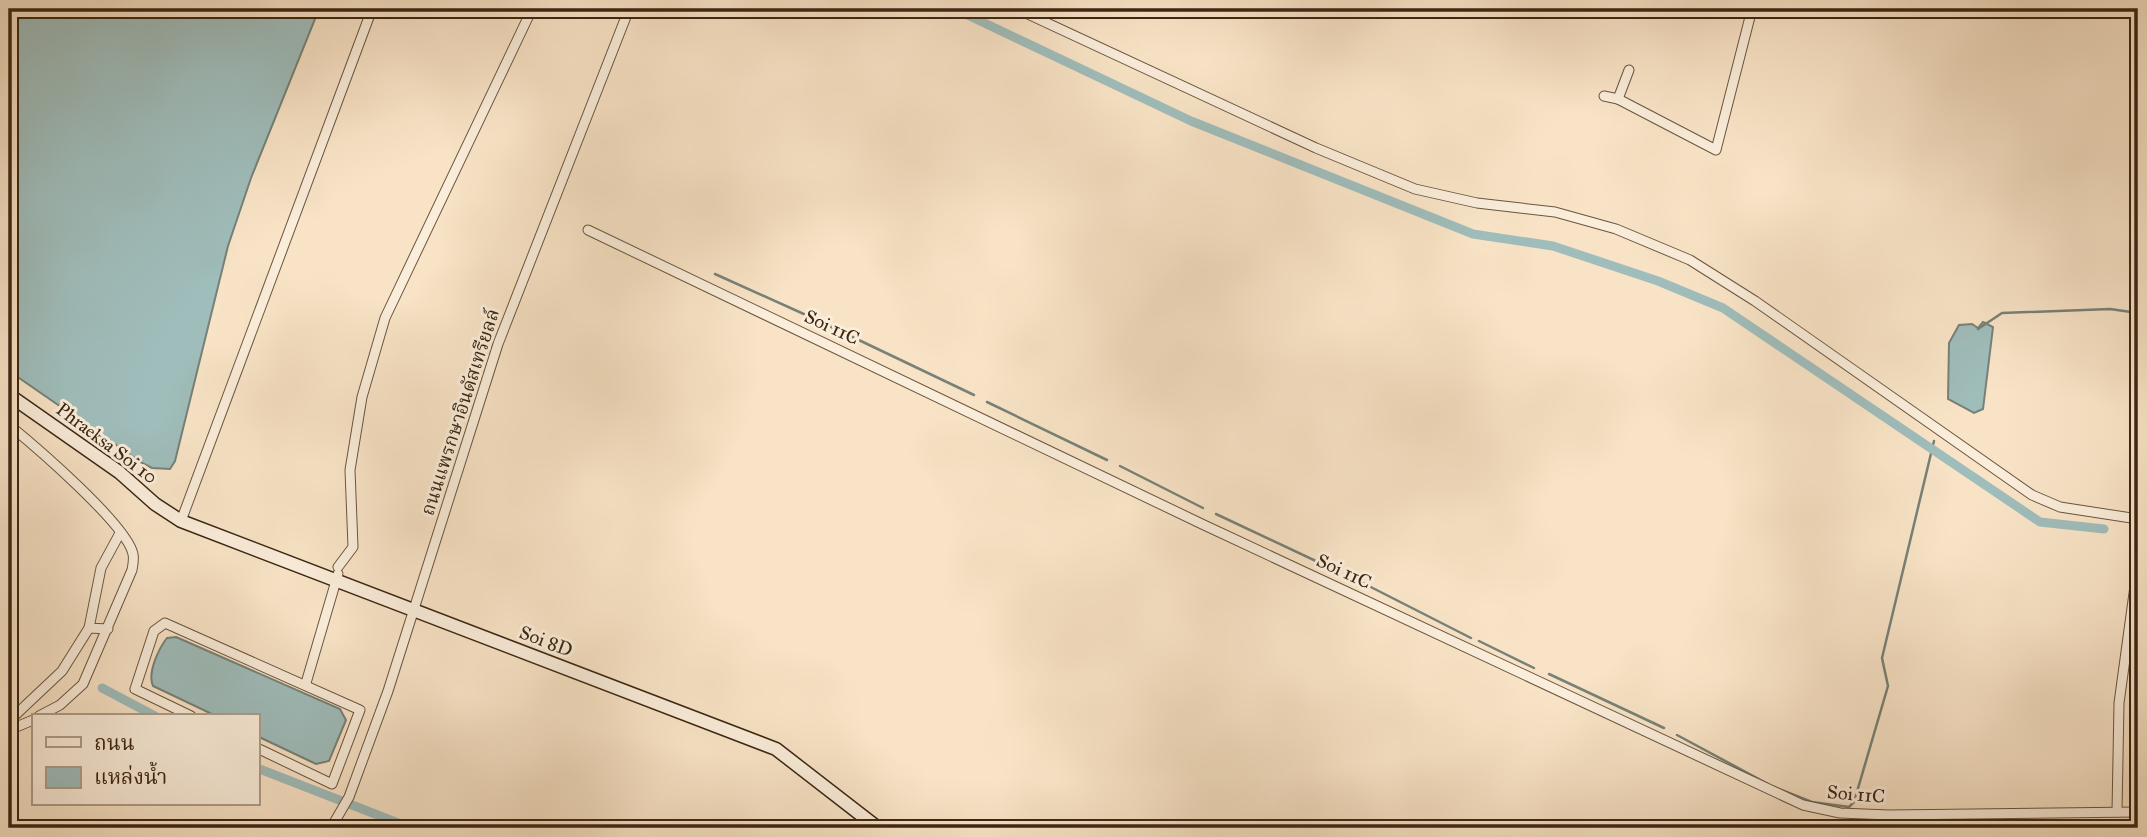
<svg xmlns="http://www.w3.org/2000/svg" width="2147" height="837" viewBox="0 0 2147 837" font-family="'IM FELL Great Primer','Noto Serif Thai',serif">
<rect width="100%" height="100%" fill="#f8e3c6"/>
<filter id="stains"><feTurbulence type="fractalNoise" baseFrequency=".00286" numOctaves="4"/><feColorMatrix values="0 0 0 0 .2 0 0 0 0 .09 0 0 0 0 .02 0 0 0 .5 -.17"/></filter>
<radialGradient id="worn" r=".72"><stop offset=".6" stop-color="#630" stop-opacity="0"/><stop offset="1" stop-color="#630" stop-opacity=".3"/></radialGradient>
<g fill="#9fbdbb" stroke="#778177" stroke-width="2">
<path d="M9,9H319L251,178L228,246L175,461L170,469L152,468L142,463L9,371Z"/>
<path d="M1983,322L1993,327L1983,409L1974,413L1948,399L1949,343L1959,325L1972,324L1978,328Z"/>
<path d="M176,637L340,709L346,720L329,761L316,764L257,736V716H216L153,686C147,673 159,648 167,638Z"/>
</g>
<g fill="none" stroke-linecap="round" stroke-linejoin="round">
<g stroke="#778177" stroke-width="2.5">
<path d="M715,274L806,315"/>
<path d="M819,321L974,395"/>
<path d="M1978,329L2002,313L2110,309L2138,313"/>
<path d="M987,402L1107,460"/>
<path d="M1120,466L1203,508"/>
<path d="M1216,514L1335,570"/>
<path d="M1357,580L1471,638"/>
<path d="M1479,641L1534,668"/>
<path d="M1549,674L1664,728"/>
<path d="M1677,735L1768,784"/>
<path d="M1774,787L1812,802L1849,807L1854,802L1888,686L1882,658L1934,441"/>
</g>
<g stroke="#9fbdbb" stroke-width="9">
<path d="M955,9L1191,121L1473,234L1553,246L1658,281L1723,308L2040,522L2104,529"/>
<path d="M102,688L155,716"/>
<path d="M257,768L411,828"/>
</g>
<g stroke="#6a553f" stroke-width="11">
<g id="street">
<path d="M1017,9L1316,148L1415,189L1477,203L1555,212L1616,229L1690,260L1755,301L2032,495L2060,507L2138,519"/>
<path d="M1604,96L1618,99L1716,150L1752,9"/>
<path d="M1618,99L1629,70"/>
<path d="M588,230L1204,525L1803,805L1840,813L1889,815L2138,812"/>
<path d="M9,425C35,446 127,525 133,554C134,559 133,565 132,570L83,684L60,705L39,716"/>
<path d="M181,521L372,9"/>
<path d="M338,567L353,547L350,470L362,397L385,318L532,9"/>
<path d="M108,629L89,628L101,568L120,533"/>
<path d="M306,683L338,574"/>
<path d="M191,716L135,689L154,631L165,623L360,710L332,784L257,748"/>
<path d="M9,721L62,671L89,628"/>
<path d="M9,730L33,720"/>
<path d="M2117,812L2119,703L2138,564"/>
<path d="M331,828L349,797L388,691L498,344L629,9"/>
</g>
</g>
<g stroke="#3b2612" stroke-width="15">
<g id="secondary">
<path d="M9,395L119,472L155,504L181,521L776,749L878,828"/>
<path d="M1384,828H1396"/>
</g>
</g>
<use href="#street" stroke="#faedda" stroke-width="9"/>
<use href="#secondary" stroke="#faedda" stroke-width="12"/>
</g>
<g text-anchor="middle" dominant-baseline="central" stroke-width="6" stroke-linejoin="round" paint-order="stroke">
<g font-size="19" fill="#3b2612" stroke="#faedda">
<text transform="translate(832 327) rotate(25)">Soi 11C</text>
<text transform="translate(460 412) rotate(-72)">ถนนแพรกษาอินดัสเทรียลล์</text>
<text transform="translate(107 443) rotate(37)">Phraeksa Soi 10</text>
<text transform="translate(1344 571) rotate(25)">Soi 11C</text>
<text transform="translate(546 641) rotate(21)">Soi 8D</text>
<text transform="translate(1856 794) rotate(5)">Soi 11C</text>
</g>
</g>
<rect width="2147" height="837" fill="none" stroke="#f8e3c6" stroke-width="35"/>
<rect x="10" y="10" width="2126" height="816" fill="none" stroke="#3b2612" stroke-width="3.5"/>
<rect x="18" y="18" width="2112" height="802" fill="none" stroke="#3b2612" stroke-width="2"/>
<rect x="32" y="714" width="228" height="91" fill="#faedda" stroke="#ae9d8a" stroke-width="2"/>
<rect x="46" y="737" width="35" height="10" fill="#faedda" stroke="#ae9d8a" stroke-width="2"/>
<text x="94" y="750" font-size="21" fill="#3b2612">ถนน</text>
<rect x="46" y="767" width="35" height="21" fill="#9fbdbb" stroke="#ae9d8a" stroke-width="2"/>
<text x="94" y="784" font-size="21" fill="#3b2612">แหล่งน้ำ</text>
<rect width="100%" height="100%" filter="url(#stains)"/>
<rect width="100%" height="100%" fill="url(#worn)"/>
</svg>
